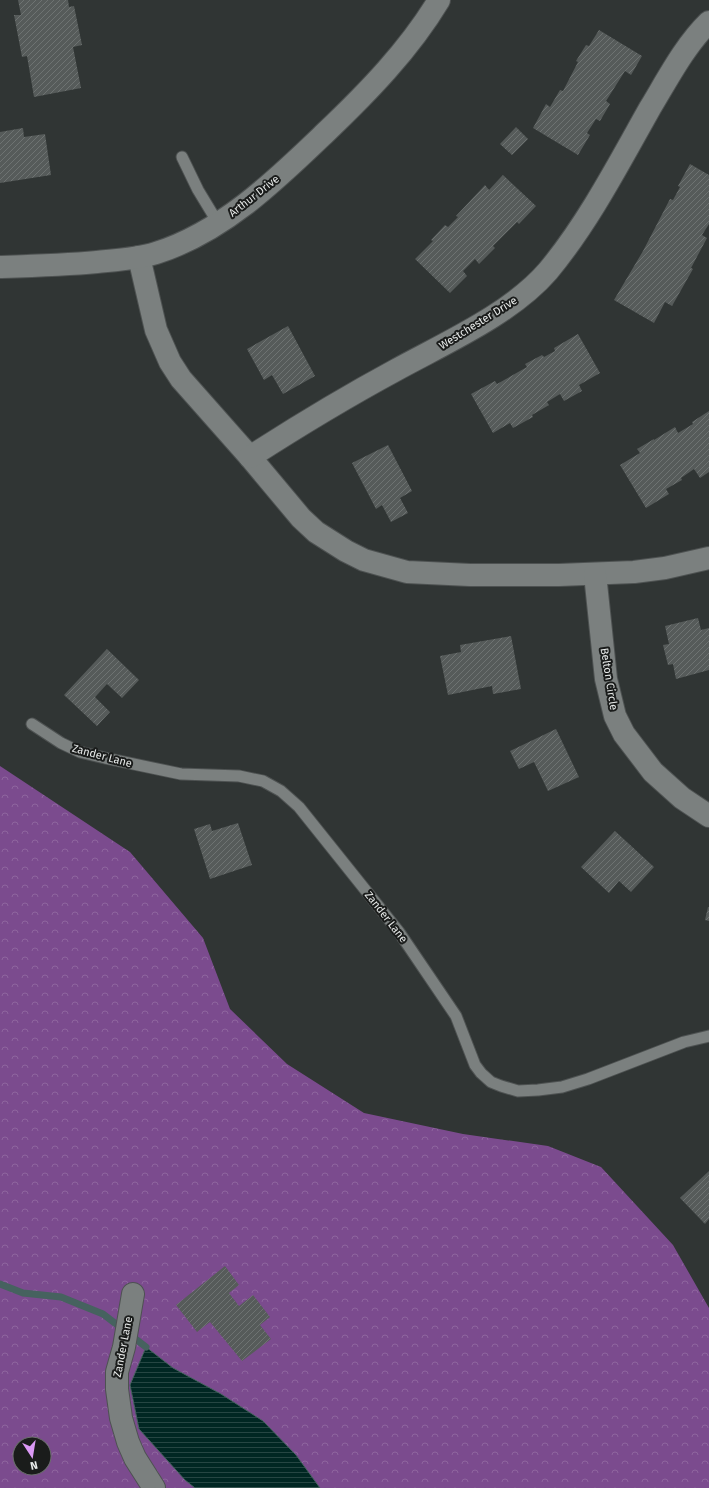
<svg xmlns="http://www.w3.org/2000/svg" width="709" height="1488" viewBox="0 0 709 1488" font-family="'Fira Sans',sans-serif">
<defs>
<pattern id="forest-crowns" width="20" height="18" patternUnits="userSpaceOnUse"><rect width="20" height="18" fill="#7b4b8e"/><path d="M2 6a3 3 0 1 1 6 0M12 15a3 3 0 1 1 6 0" fill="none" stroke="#8e659e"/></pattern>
<pattern id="water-rules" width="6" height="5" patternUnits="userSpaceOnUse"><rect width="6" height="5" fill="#002723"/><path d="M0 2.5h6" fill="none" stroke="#254643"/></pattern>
<pattern id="building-hatch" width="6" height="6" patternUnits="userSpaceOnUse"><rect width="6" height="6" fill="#565b5a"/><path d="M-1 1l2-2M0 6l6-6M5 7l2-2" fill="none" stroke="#6e7372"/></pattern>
</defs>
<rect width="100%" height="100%" fill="#303534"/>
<path fill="url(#forest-crowns)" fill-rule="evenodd" d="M0,766L130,852L203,938L230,1009L287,1064L364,1113L463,1134L548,1146L601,1167L673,1245L709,1308V1488H0ZM20,1444H44V1468H20Z"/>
<path fill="url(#water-rules)" stroke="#46625f" d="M146,1347L173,1368L221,1394L263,1421L296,1455L320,1488H195L185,1480L139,1429L130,1385Z"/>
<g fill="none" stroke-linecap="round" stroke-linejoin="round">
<path stroke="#46625f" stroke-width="7" d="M0,1284L23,1293L61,1297L103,1314L146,1347"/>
</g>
<g fill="url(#building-hatch)">
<path d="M18,0H68L69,7L74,6L82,45L73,47L81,88L34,97L27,56L22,57L14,15H21Z"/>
<path d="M599,30L642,56L631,75L625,71L606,101L610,104L600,121L596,119L587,133L590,135L578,155L533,128L546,104L550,107L560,90L563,91L578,62L576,61L586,45L589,46Z"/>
<path d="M516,127L528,139L512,155L500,144Z"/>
<path d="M23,128L24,137L45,134L51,175L0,183V132Z"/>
<path d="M690,164L709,175V224L702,235L707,238L691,268L693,269L672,306L665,302L654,323L614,300L643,251L670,199L673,200L680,187L678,186Z"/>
<path d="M503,175L536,206L519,224L517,222L493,246L495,248L479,264L475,259L463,271L467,276L450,293L415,259L433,241L431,240L445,225L448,227L458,217L456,216L485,185L489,190Z"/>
<path d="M288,326L315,376L283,394L272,375L264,380L247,349Z"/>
<path d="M578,334L600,373L579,385L582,391L564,401L560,394L547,402L549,405L532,415L533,417L513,428L510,423L493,433L471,394L495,381L497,384L527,367L525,364L542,355L544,357L555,351L554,348Z"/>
<path d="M709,411V472L700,478L694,469L681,478L682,480L666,489L669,494L646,508L620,465L640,453L637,449L654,439V440L675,427L678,433L693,424L692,422Z"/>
<path d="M388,445L412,491L400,498L408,513L391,522L382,505L376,509L352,463Z"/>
<path d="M698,618L701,630L709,628V670L676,679L673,664L668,665L663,645L669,644L665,626Z"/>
<path d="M511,636L521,689L493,694L492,686L448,695L440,656L461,652L460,645Z"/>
<path d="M107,649L139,680L122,698L107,684L95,697L110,712L97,726L64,695Z"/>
<path d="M556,729L579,777L548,791L534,762L519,769L510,751Z"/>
<path d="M238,823L252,865L210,879L194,829L210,824L212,831Z"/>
<path d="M615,831L654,867L631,892L619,881L609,893L581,867Z"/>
<path d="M708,907H709V921L705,920Z"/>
<path d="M709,1171V1219L705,1224L680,1198Z"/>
<path d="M225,1266L239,1285L229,1293L239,1306L253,1295L270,1317L260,1325L271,1339L242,1361L210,1322L197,1332L176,1305Z"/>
</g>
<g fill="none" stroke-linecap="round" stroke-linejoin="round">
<g stroke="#4e5252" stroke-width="13">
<g id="lane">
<path d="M182,157L198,190L218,223"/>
<path d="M32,724L61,743L80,752L105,758L181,774L239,776L263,781L281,791L299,807L399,932L456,1016L475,1065L481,1073L491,1082L501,1086L518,1091L538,1090L562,1087L588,1079L684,1042L709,1036"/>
</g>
</g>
<g stroke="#4e5252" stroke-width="24">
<g id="street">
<path d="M139,257L156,330L170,362L181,379L250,457L301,518L316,532L346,551L364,560L407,572L470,575H559L634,572L665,568L709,558"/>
<path d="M0,267C32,266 65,265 97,262C117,260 137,259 156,253C223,232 276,180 325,133C367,93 409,50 439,0"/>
<path d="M250,457C298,426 346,397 396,370C445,343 511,314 548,271C588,223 619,163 650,108C667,80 685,45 709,22"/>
<path d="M595,574L606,679L615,716L624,734L653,772L682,798L709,816"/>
<path d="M133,1294L124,1347L117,1372V1389L121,1418L128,1442L135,1458L154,1488"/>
</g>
</g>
<use href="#lane" stroke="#7b807f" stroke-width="11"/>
<use href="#street" stroke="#7b807f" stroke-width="22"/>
</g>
<g text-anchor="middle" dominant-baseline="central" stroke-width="4" stroke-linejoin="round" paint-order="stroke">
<g font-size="11" fill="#e8ebea" stroke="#1a1c1b">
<text transform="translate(254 196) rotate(-38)">Arthur Drive</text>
<text transform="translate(478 323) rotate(-32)">Westchester Drive</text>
<text transform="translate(609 679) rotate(81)">Belton Circle</text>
<text transform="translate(102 756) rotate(15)">Zander Lane</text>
<text transform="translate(386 917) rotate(52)">Zander Lane</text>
<text transform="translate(123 1347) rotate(-79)">Zander Lane</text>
</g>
</g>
<g transform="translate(32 1456) rotate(168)"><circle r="19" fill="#1a1c1b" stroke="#6c6f6e"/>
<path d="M0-3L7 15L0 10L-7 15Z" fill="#db99f5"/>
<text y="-6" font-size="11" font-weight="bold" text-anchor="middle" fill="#e8ebea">N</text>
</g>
</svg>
